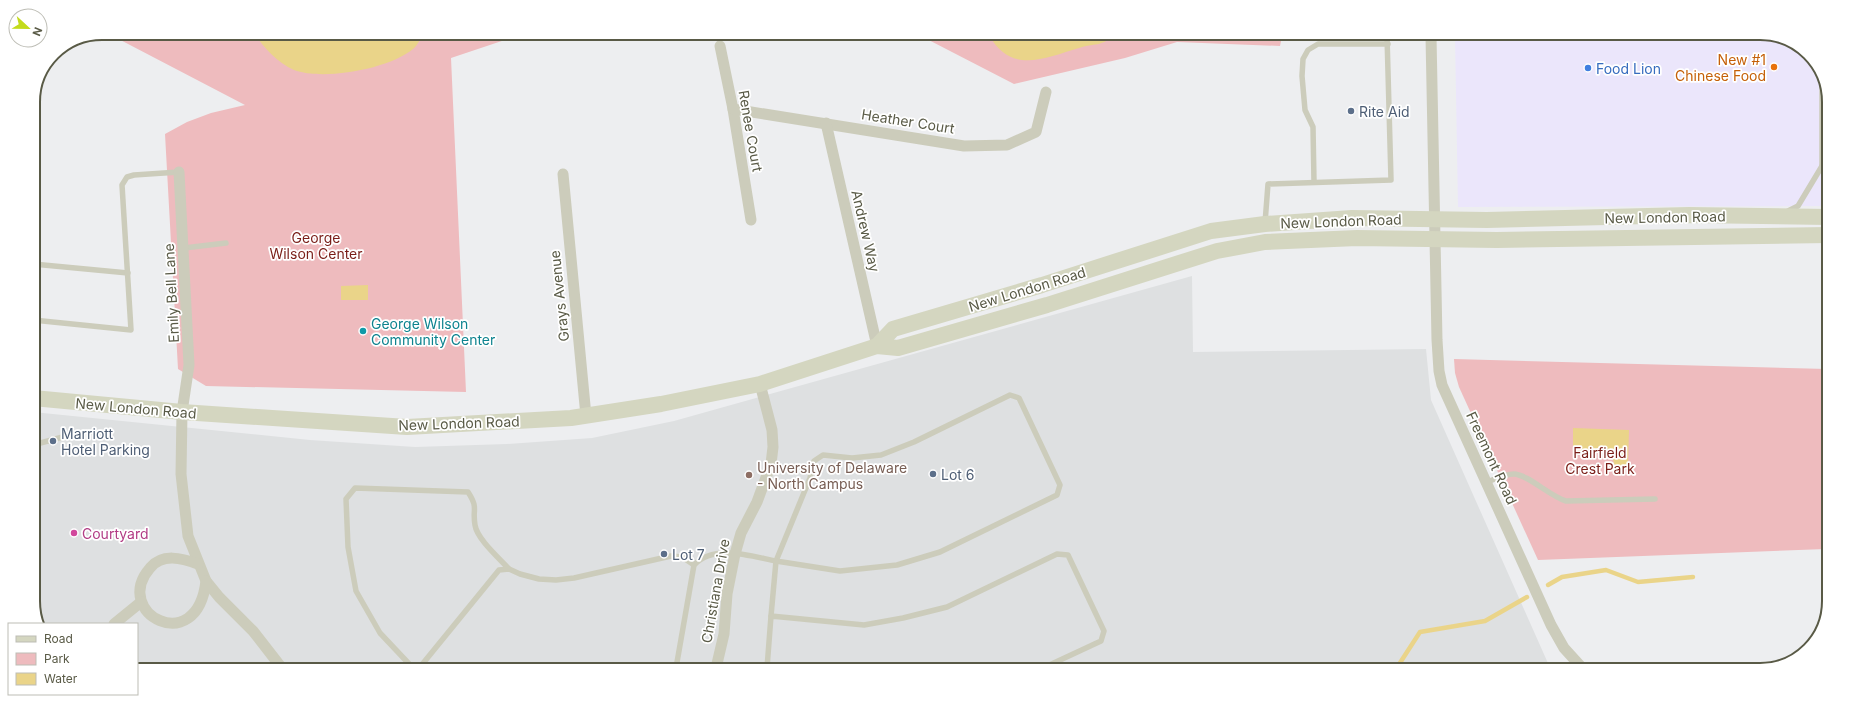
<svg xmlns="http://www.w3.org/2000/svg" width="1862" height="703" viewBox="0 0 1862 703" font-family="Inter,sans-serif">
<rect width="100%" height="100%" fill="#edeef0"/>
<path fill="#ebe6fb" d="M1455,36L1782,37L1815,60L1829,98L1828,206L1458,207Z"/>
<path fill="#dee0e1" d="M1192,276L1193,352L1426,349L1431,400L1551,670L137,666V624H40L33,605V412L310,440L415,447L507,444L592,438L674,421Z"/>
<g fill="#eebbbe">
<path d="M107,33L523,34L451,58L466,392L206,386L178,369L165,134L187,122L211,113L245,105Z"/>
<path d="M919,35L1282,36L1280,46L1177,42L1125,58L1014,84Z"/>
<path d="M1454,359L1827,369L1826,549L1538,560L1459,387L1455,373Z"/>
</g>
<g fill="#ead489">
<path d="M254,33L423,34C420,39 418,45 413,49C389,69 323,81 294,70C278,63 263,47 254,33Z"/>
<path d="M989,35H1113C1103,47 1093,43 1079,48C1045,58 1011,75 989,35Z"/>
<path d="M368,285V300H341V286Z"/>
<path d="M1573,428L1629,430L1628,466L1615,467L1611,452H1573Z"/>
</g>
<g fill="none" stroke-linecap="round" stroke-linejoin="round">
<g stroke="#ead489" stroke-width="4.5">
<path d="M1548,585L1562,577L1606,570L1638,582L1693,577"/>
<path d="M1396,669L1420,632L1485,621L1527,597"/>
</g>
<g stroke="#ccb" stroke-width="5.5">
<path d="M1822,79V166L1828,187"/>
<path d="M1314,182L1313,127L1305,110L1302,76L1303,59L1308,50L1318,44H1388"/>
<path d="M1788,211L1798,206L1822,166"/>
<path d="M1265,223L1268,184L1391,180L1387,36"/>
<path d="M184,248L226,243"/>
<path d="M33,264L128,273"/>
<path d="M33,320L131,330L122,185L127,177L134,175L179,172"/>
<path d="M1010,395L1019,398L1060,485L1057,495L940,552L897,565L840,571L776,561L810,478L814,461L823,455L852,458L881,455L914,442Z"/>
<path d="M33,445L70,435"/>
<path d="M1487,482C1495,479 1505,474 1514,474C1527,474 1551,497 1566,501L1655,499"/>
<path d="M412,667L380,633L356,591L348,547L346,499L355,488L468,492C479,509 472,508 475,525C477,539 499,558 509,569"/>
<path d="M420,667L499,570L509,569L520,574L539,579L556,580L574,578L671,556L682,557L694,565"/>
<path d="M676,668L694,565C714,544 750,556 776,561L771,616"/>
<path d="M767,668L771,616L864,625L903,618L947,607L1057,554L1068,555L1104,631L1101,641L1043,668"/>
</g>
<g stroke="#ccb" stroke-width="11">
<path d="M1431,36L1437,340L1439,371L1442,385L1551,625L1564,648L1584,670"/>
<path d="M720,46L733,109L751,220"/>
<path d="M733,109L964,146L1007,145L1036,132L1046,92"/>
<path d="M826,123L877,346"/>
<path d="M179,172L189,365L182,412L181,474L188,536L206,581L219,597L253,631L281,667"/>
<path d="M563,174L586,416"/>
<path d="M198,564C182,558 162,553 150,568C111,613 197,659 206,581"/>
<path d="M114,624L141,602"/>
<path d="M716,668L724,634L727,594L735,554L741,533L757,502L771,464L773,447L772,430L760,384"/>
</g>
<g stroke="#d4d6c0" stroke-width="16">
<path d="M877,346L893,329L1042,285L1211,231L1265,224L1352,218L1487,220L1689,215L1828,217"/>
<path d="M33,398L182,412L407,427L571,418L661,404L760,384L877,346L898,348L1047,305L1217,251L1265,242L1357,238L1497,240L1828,235"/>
</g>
</g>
<circle fill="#e8710a" stroke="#fff" stroke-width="1.5" cx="1774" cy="67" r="4"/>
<circle fill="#3f7fe0" stroke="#fff" stroke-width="1.5" cx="1588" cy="68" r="4"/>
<g fill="#5c6f8a" stroke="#fff" stroke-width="1.5">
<circle cx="1351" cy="111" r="4"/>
<circle cx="53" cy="441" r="4"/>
<circle cx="933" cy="474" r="4"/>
<circle cx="664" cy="554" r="4"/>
</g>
<circle fill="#0f9aa8" stroke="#fff" stroke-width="1.5" cx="363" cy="331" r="4"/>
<circle fill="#8d6e63" stroke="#fff" stroke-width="1.5" cx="749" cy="475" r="4"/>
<circle fill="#d1479c" stroke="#fff" stroke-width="1.5" cx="74" cy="533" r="4"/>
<g text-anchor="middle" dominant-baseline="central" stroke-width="3.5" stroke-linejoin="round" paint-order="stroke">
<g font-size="14" fill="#c56008" stroke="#fff" text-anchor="end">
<text x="1766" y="59">New #1<tspan x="1766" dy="16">Chinese Food</tspan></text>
</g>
<g font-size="14" fill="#366cbe" stroke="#fff" text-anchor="start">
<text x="1596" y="68">Food Lion</text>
</g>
<g font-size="14" fill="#4e5e75" stroke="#fff" text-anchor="start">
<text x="1359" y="111">Rite Aid</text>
<text x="61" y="433">Marriott<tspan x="61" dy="16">Hotel Parking</tspan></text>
<text x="941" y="474">Lot 6</text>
<text x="672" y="554">Lot 7</text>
</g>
<g font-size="14" fill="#595a46" stroke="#fff">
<text transform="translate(908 121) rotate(9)">Heather Court</text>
<text transform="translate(751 131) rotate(80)">Renee Court</text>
<text transform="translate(1665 217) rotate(-1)">New London Road</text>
<text transform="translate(1341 221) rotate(-2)">New London Road</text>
<text transform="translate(866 231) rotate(77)">Andrew Way</text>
<text transform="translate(1027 289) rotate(-17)">New London Road</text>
<text transform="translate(171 293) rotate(-93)">Emily Bell Lane</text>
<text transform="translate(559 296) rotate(-96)">Grays Avenue</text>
<text transform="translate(136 408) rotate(5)">New London Road</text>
<text transform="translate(459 423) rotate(-2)">New London Road</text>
<text transform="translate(1492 458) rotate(65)">Freemont Road</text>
<text transform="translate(715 591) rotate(-80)">Christiana Drive</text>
</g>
<g font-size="14" fill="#7a1e18" stroke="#fff">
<text x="316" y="237">George<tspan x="316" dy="16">Wilson Center</tspan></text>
<text x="1600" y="452">Fairfield<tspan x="1600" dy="16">Crest Park</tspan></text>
</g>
<g font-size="14" fill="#0d838f" stroke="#fff" text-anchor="start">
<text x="371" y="323">George Wilson<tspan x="371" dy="16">Community Center</tspan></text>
</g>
<g font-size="14" fill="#785e54" stroke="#fff" text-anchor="start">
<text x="757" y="467">University of Delaware<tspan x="757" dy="16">- North Campus</tspan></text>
</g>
<g font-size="14" fill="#b23c85" stroke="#fff" text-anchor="start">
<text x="82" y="533">Courtyard</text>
</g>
</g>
<path d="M0 0H1862V703H0ZM102 40H1760A62 62 0 0 1 1822 102V601A62 62 0 0 1 1760 663H102A62 62 0 0 1 40 601V102A62 62 0 0 1 102 40Z" fill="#fff" fill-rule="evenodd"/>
<path fill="none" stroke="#595a46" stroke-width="2" d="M102 40H1760A62 62 0 0 1 1822 102V601A62 62 0 0 1 1760 663H102A62 62 0 0 1 40 601V102A62 62 0 0 1 102 40Z"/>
<rect x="8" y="623" width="130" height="72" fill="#ffffff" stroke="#bdbdb5"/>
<rect x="16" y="636" width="20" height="6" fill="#d4d6c0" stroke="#bdbdb5"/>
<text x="44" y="643" font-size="12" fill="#595a46">Road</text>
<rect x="16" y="653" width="20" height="12" fill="#eebbbe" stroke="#bdbdb5"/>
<text x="44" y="663" font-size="12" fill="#595a46">Park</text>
<rect x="16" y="673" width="20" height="12" fill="#ead489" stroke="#bdbdb5"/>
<text x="44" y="683" font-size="12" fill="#595a46">Water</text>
<g transform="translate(28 28) rotate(112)"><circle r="19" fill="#ffffff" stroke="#bdbdb5"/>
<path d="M0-3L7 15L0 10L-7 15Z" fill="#c3db1b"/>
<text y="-6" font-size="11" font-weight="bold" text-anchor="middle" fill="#595a46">N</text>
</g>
</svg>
